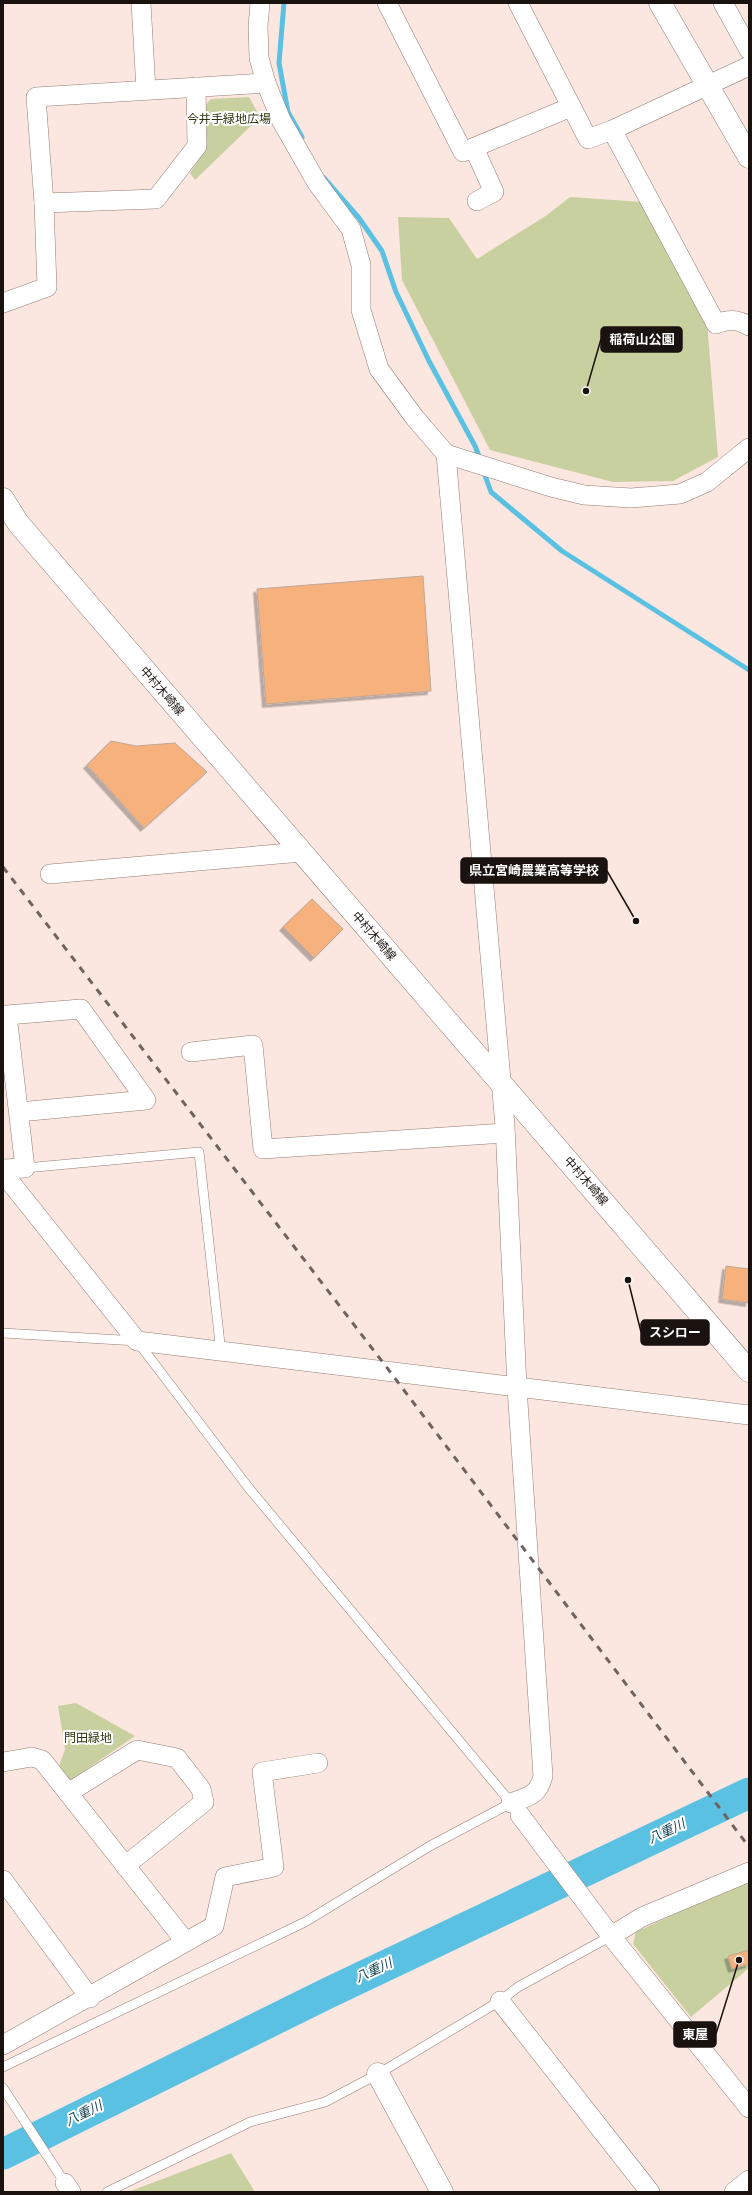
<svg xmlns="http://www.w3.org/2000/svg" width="752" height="2195" viewBox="0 0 752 2195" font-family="'Alegreya Sans','Noto Sans JP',sans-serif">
<defs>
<filter id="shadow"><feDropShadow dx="-3.5" dy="3.5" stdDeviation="0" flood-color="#0004"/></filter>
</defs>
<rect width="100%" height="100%" fill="#fce7e0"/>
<g fill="#c9d0a0">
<path d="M249,97L260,117L195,180L190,173L206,148V104L211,99Z"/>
<path d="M570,197L642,202L707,322L718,457L673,481L613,482L490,450L402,280L398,217L449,218L477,259L547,215Z"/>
<path d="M76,1703L135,1736L70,1781L59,1766L65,1749L58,1706Z"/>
<path d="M749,1879V1968L691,2017L633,1944L636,1932Z"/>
<path d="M231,2153L255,2192H128Z"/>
</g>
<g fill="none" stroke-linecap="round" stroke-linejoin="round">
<g stroke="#5ac1e3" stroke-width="5">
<path d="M284,3L279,63L288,112L302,137"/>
<path d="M324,178L359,218L382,251L396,292L429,361L475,446L480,459"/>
<path d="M483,470L491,492L562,551L749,670"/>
</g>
<path stroke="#5ac1e3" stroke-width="31" d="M3,2154L328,1993L749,1793"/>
</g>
<g fill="#f6b17b" stroke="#bca899" filter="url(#shadow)">
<path d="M423,576L431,691L266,704L257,589Z"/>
<path d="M111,741L136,746L175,743L207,772L144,828L87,765Z"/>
<path d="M312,899L343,929L314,958L283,927Z"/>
<path d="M726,1266L749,1269V1303L722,1299Z"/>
<path d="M749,1950V1964L732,1969L728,1956Z"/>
</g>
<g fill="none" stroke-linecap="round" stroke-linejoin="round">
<g stroke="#937c74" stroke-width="10">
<g id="service">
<path d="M25,1168L199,1152L221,1353"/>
<path d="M3,1333L137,1341L248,1487L512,1804"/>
<path d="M3,2067L305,1922L430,1846L511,1803"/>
<path d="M3,2088L65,2183"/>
<path d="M107,2192L250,2122L325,2102L378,2074L500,2001L518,1987L611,1936"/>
</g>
</g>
<g stroke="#937c74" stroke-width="20">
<g id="minor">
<path d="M141,3L146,90"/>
<path d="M260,3L258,26L259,58L266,83L281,120L317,183L351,229L361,265V310L379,369L415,418L446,454L551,487L584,495L631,498L680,494L707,482L749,448"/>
<path d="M387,3L463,152L571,107"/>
<path d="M518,3L588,139L612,130L716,324C729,319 737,319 749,326"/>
<path d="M723,3L749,50"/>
<path d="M612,130L749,66"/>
<path d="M474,148L494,192L477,201"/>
<path d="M44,203L156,199L197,146L196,87"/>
<path d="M3,303L47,287L44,203L36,97L266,83"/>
<path d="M446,454L505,1126L517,1387L543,1776C538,1796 529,1796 511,1803"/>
<path d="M50,874L301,852"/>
<path d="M191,1052L253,1045L263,1149L505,1133"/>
<path d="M3,1169L25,1168L7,1015L81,1009L146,1100L19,1112"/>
<path d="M3,1173L137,1341L749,1415"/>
<path d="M3,1762L32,1757L42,1760L185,1941"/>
<path d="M68,1793L137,1750L177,1758L201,1789L204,1802L125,1866"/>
<path d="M520,1815L611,1936L749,2108"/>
<path d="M3,1880L90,1998"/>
<path d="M611,1936L642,1917L749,1872"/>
<path d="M500,2001L650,2192"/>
<path d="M3,2045L214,1926L225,1877L274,1867L262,1772L318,1763"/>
<path d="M65,2183L71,2192"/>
<path d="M734,2192L749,2180"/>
</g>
</g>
<g stroke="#937c74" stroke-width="23">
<g id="tertiary">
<path d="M660,3L749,157"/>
<path d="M378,2074L442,2192"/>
</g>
</g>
<g stroke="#937c74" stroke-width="23">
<path id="secondary" d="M3,499L18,523L749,1371"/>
</g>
<use href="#service" stroke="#fff" stroke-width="9"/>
<use href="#minor" stroke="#fff" stroke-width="19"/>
<use href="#tertiary" stroke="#fff" stroke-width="22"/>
<use href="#secondary" stroke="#fff" stroke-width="22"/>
<path stroke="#70635f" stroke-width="3" stroke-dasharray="7 7" stroke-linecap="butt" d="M3,867L391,1373L749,1847"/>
</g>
<g text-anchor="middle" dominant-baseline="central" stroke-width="4" stroke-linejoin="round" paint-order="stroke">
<g font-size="12" fill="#303410" stroke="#fff">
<text x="229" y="119">今井手緑地広場</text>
<text x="88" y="1738">門田緑地</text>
</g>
<g font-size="12" fill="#1a120f" stroke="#fff">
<text transform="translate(162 691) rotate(49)">中村木崎線</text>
<text transform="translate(374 936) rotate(49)">中村木崎線</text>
<text transform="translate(586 1181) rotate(49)">中村木崎線</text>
</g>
<g font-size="13" font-style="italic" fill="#154351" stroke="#fff">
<text transform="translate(667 1832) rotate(-25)">八重川</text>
<text transform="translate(374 1971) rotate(-25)">八重川</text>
<text transform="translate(84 2114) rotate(-26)">八重川</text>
</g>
</g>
<path fill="none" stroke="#1a120f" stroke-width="1.5" d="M586 391L601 339M636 921L607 871M628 1280L641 1332M739 1960L716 2034"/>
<g fill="#1a120f" stroke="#fff" stroke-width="1.5">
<circle cx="586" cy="391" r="4"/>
<circle cx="636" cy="921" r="4"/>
<circle cx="628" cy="1280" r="4"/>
<circle cx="739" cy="1960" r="4"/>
</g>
<g fill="#1a120f" stroke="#1a120f" stroke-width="1.5">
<rect x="601" y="327" width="81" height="25" rx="4"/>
<rect x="461" y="858" width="146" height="25" rx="4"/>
<rect x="641" y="1320" width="68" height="25" rx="4"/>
<rect x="674" y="2022" width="42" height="25" rx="4"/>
</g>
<g font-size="13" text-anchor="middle" font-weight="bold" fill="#fff">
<text x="642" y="344">稲荷山公園</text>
<text x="534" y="875">県立宮崎農業高等学校</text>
<text x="675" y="1337">スシロー</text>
<text x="695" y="2039">東屋</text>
</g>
<rect width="752" height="2195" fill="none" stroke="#1a120f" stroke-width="8"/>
</svg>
